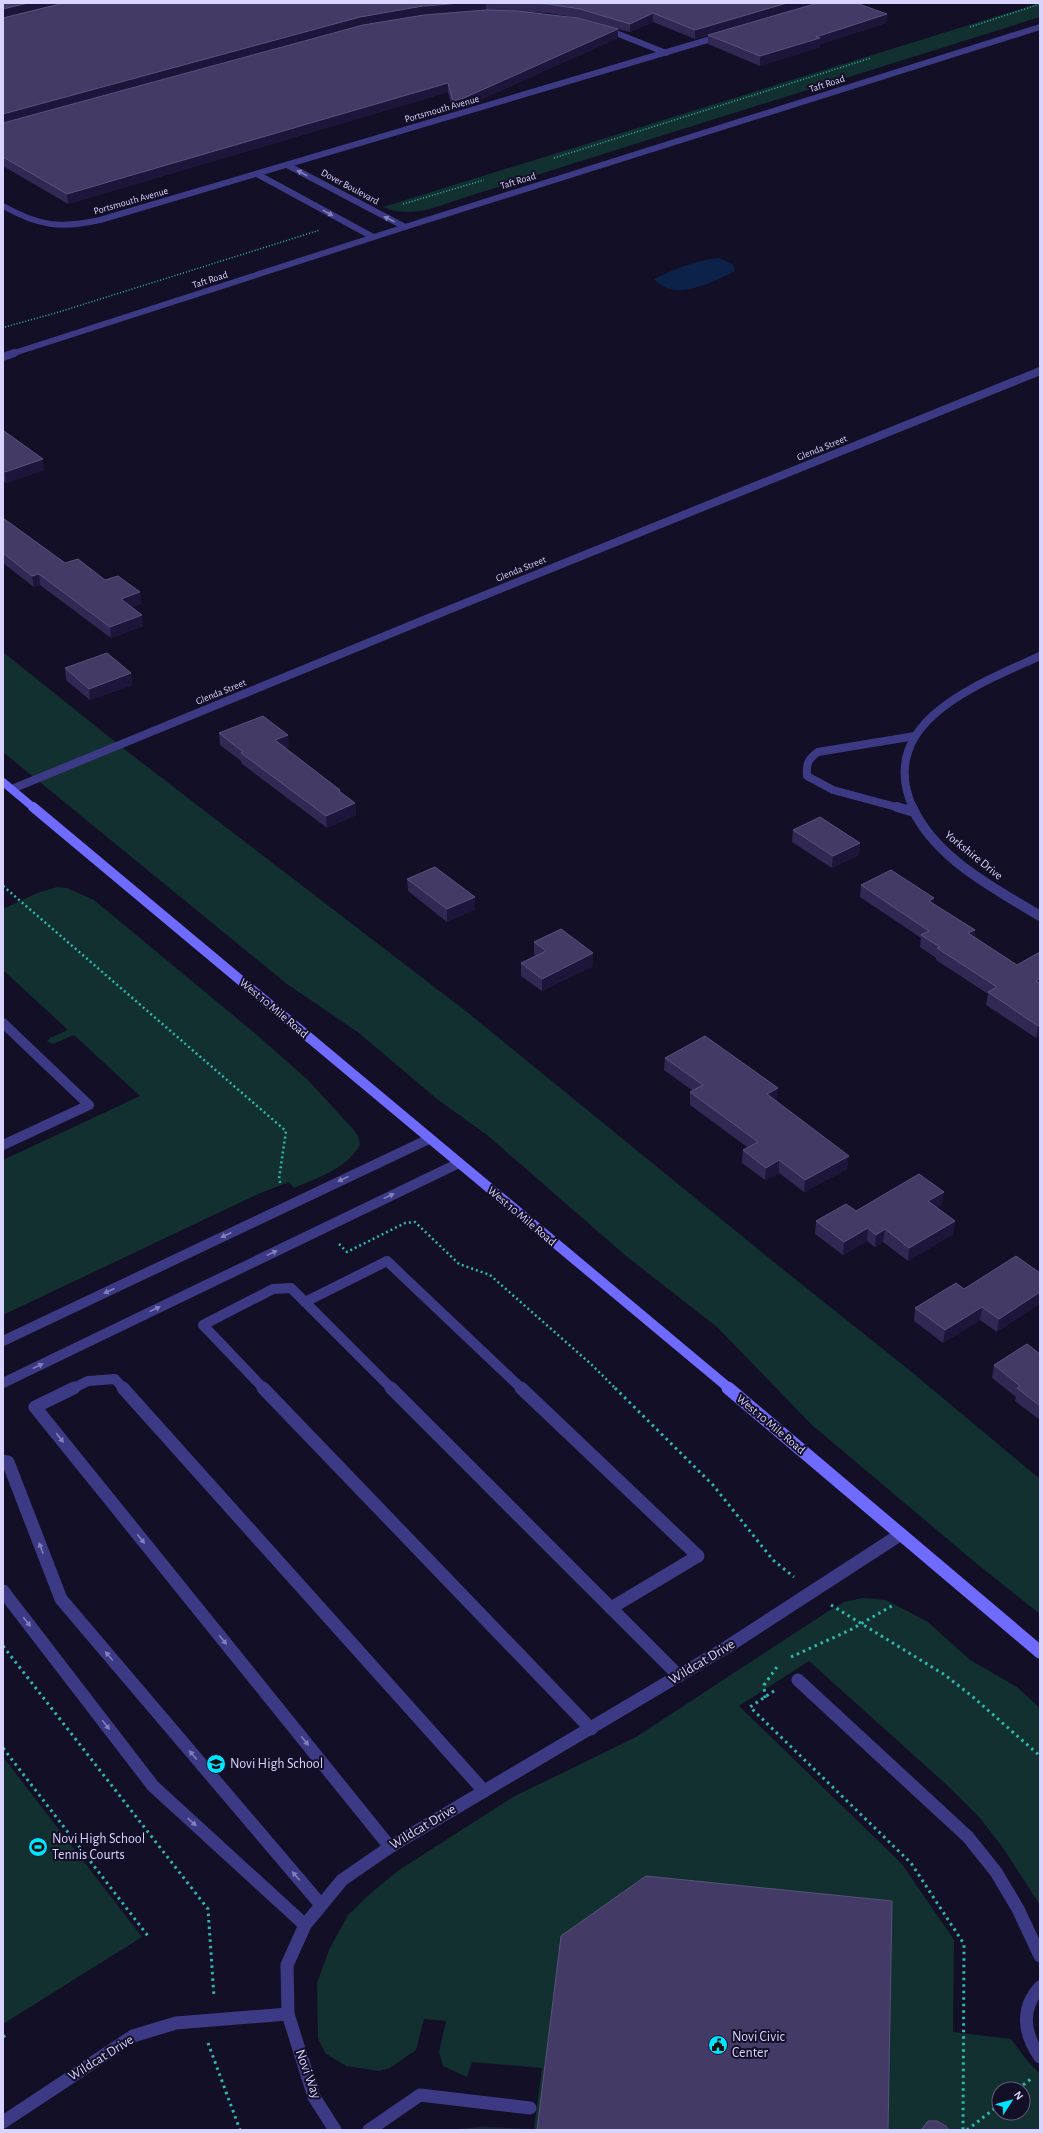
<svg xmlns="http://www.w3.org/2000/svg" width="1043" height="2133" viewBox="0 0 1043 2133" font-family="'Alegreya Sans',sans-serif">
<rect width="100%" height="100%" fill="#130f26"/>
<g fill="#12302f" fill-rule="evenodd">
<path d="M1040,3V17L463,198C436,207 410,219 383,207Z"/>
<path d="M3,652L128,752L467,1012L775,1263L908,1369L1040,1479V1614L977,1564L812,1425L717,1327L626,1256L487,1135L437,1099L359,1033L287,984L3,752Z"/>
<path d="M57,887L67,888L94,900L257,1035L308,1080L352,1128L358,1136L360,1145C347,1168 318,1178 294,1188L289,1182L258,1194L3,1315V1160L140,1096L74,1035L53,1044L47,1042L50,1038L68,1030L3,970V909L37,893Z"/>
<path d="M863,1598L886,1600L928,1622L970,1660L1017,1687L1040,1708V1905L1003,1848L980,1818L948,1786L809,1661L739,1706L902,1864L954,1940L953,2032L1011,2039L1026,2059L1040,2074V2130H443L482,2127L534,2129L542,2068L472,2062L467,2077L443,2066L439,2052L446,2021L424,2019L416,2050L390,2068L379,2071L346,2066L325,2053L318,2038L317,1983L329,1950L348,1915L371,1893L399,1870L513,1797L636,1737L827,1612L844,1602ZM999,2089H1023V2113H999Z"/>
<path d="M3,1757L142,1937L3,2024Z"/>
</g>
<path fill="#0c2248" d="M719,258L733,264L735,271C713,282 674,303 654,279C675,269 696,260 719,258Z"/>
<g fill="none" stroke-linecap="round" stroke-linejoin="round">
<g stroke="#2fb8b0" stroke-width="1.5" stroke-dasharray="1 2" stroke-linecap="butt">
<path d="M970,27L1040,4"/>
<path d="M554,158L871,58"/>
<path d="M403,204L484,180"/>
<path d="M5,327L59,312L320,230"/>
</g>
<g stroke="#2fb8b0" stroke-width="2.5" stroke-dasharray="2 3" stroke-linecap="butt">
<path d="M3,886L286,1131L279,1179L281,1185"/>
<path d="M339,1244L347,1252L405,1223L415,1222L459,1264L490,1275L592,1365L616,1389"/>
</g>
<g stroke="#2fb8b0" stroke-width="3" stroke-dasharray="2.5 4" stroke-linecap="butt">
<path d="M615,1388L713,1485L773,1560L794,1577"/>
<path d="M831,1605L945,1675L973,1697L1040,1756"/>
<path d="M3,1646L208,1909L214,1997"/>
<path d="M791,1657L850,1630L895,1604"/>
<path d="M774,1691L750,1707L911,1863L964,1944L963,2130"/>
<path d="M765,1698L764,1685L777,1667"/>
<path d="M3,1748L148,1936"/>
<path d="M3,2037L6,2035"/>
<path d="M208,2043L240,2130"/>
<path d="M1018,2089L1032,2078"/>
<path d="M967,2130L999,2105"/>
</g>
<path stroke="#3d3a85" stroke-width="8" d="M900,808L833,790L807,776C806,764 808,759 818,752L915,736"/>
<g stroke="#3d3a85" stroke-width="10">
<path d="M897,807L914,812"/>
<path d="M3,1023L89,1105L3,1145"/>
<path d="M305,1302L387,1261L522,1389"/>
<path d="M3,1341L429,1139"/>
<path d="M3,1383L459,1163"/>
<path d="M72,1389L88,1381L115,1379L124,1389"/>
<path d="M264,1389L203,1325L273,1289L291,1288L392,1389"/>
</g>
<g stroke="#3d3a85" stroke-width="13">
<path d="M74,1388L35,1407L390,1847"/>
<path d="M123,1388L484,1791"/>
<path d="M263,1388L591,1729"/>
<path d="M391,1388L679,1676"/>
<path d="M521,1388L698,1556L611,1608"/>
<path d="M3,1461L8,1462L61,1599L321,1905"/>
<path d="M3,1591L153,1786L305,1925"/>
<path d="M798,1680L968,1837L996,1872L1018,1909L1040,1956"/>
<path d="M1040,1987C1020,2009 1024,2034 1040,2057"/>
<path d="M369,2130L420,2095L530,2108"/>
</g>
<g stroke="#3d3a85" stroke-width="6">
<path d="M606,29L666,53"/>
<path d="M287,165L405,227"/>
<path d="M257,174L373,237"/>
<path d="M3,206C39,226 60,229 100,220L721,36"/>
</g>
<g stroke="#3d3a85" stroke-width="8">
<path d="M12,789L448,610L1040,371"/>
<path d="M913,808C874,722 979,684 1040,656"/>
</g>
<path stroke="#3d3a85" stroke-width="10" d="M912,807C935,858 994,888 1040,916"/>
<g stroke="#3d3a85" stroke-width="13">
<path d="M3,2122L133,2036L176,2023L288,2014"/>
<path d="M335,2130L314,2097L288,2014L287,1965L305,1925L342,1880L390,1847L727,1647L901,1534"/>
</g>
<path stroke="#3d3a85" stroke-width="6" d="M11,354L405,227L1040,27"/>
<path stroke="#3d3a85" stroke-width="8" d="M3,357L14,353"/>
<path stroke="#6f6bff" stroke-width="8" d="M3,782L34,808"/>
<path stroke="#6f6bff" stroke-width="10" d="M33,807L730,1389"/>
<path stroke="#6f6bff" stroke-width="13" d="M728,1388L1040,1652"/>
</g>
<g fill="#312854" fill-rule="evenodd">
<path d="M64,3H816L695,39L653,22L630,32L618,29V38L464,107L453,111L448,92L68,204L3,166V18ZM530,12L548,13L580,18L594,22Z"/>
<path d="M887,14L886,23L820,44V47L760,66L708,44V35Z"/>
<path d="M3,432L44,470L6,483L3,480Z"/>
<path d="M3,518L65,563L105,580L142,604L131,607L143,626L111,638L40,585L34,587L3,563Z"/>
<path d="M65,668L131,673L132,685L90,700L66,680Z"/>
<path d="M219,733L289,747L285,748L340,790V792L355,803L356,815L327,828L242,764L241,761L220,745Z"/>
<path d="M793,830L860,843L859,855L832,868L792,842Z"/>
<path d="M407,879L475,897V909L447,922L408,891Z"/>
<path d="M861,885L934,898L933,904L975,930L974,937L1017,965L1040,952V1036L1036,1038L986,1005L988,994L936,960V958L920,947L921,938L860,897Z"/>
<path d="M534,942L593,953V966L542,991L521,976V963L536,956L534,954Z"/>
<path d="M665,1058L777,1100L776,1101L847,1169L804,1192L779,1173L765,1180L742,1163L743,1150L747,1147L690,1105V1092L693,1091L664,1070Z"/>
<path d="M942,1205L937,1208L955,1221L953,1234L908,1261L883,1242L875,1247L867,1241L843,1255L815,1234L816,1221L856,1211Z"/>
<path d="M1040,1273L997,1332L980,1320L943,1343L914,1321L915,1308L964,1289Z"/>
<path d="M1040,1354V1420L1015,1401L1016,1397L992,1378L994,1365Z"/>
</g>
<g fill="#1d163a">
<path d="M28,3H64L3,18V9Z"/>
<path d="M462,3H486V10L3,124V114L360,17L423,6Z"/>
<path d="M787,3H816L695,39V30Z"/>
<path d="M653,13V22L630,32V24Z"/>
<path d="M887,14L886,23L820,44V47L760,66V56L816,37Z"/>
<path d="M618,29V38L464,107L453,111V101Z"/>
<path d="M448,83V92L68,204L67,194Z"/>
<path d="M43,459L44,470L6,483L5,472Z"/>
<path d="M39,574L40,585L34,587L32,576Z"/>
<path d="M140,592L142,604L122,611L121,599Z"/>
<path d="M142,615L143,626L111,638L110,627Z"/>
<path d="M131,673L132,685L90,700L89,689Z"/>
<path d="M288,735L289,747L275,752V740Z"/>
<path d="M355,803L356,815L327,828L326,816Z"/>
<path d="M860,843L859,855L832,868L833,856Z"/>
<path d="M475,897V909L447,922V909Z"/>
<path d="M934,898L933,911L929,901Z"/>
<path d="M975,930L973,942L968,933Z"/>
<path d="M593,953V966L542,991V979Z"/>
<path d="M1040,978V990L1036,981Z"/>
<path d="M1040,1025V1036L1036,1038L1038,1026Z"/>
<path d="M778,1088L777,1100L766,1107L767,1094Z"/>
<path d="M849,1156L847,1169L804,1192L805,1180Z"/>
<path d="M779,1160V1173L765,1180L766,1168Z"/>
<path d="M944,1192L942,1205L926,1214L928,1201Z"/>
<path d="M955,1221L953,1234L908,1261L909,1248Z"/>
<path d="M868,1228L867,1241L843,1255L844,1242Z"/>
<path d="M885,1229L883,1242L875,1247L876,1235Z"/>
<path d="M1040,1292V1304L997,1332L999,1319Z"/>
<path d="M982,1307L980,1320L943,1343L945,1330Z"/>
</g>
<g fill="#433a66" stroke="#5a527e">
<path d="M3,3H28L3,9Z"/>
<path d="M64,3H462L423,6L360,17L3,114V18Z"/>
<path d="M520,3H787L695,30L653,13L630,24L580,9L548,4Z"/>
<path d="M818,3H856L887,14L816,37L820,38L760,56L708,35Z"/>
<path d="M486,10L517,11L578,18L618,29L464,98L453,101L448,83L67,194L3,157V123L363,25L424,15Z"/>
<path d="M4,431L43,459L5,472L3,470V432Z"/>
<path d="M3,518L65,563L78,559L105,580L118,576L140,592L121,599L142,615L110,627L39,574L32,576L3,553Z"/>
<path d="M107,653L131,673L89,689L65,668Z"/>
<path d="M263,716L288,735L275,740L340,790L339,791L355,803L326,816L241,753L243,752L219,733Z"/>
<path d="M820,817L860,843L833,856L793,830Z"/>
<path d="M435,867L475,897L447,909L407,879Z"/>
<path d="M891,870L934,898L929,901L975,930L968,933L1017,965L1040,952V978L1036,981L1040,983V1025L1038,1026L988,992L997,987L937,948L940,947L921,935L929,931L861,885Z"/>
<path d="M561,929L593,953L542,979L521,963L546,951L534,942Z"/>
<path d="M705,1036L778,1088L767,1094L849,1156L805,1180L779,1160L766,1168L743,1150L758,1142L690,1092L703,1085L665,1058Z"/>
<path d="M919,1174L944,1192L928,1201L955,1221L909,1248L885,1229L876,1235L868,1228L844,1242L816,1221L846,1204L856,1211Z"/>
<path d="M1016,1256L1040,1273V1292L999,1319L982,1307L945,1330L915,1308L956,1283L964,1289Z"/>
<path d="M1027,1344L1040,1354V1406L1017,1388L1020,1386L994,1365Z"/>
<path d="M646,1876L892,1901L888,2130H537L561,1936Z"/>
<path d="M928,2121H937L946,2126L949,2130H921Z"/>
</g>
<defs><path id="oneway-solid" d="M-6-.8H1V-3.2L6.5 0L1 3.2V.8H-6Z"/></defs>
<g fill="#837fbc">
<use href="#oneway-solid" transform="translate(302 173) rotate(-152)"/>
<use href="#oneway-solid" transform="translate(328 213) rotate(29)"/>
<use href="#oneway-solid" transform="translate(389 219) rotate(-153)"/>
<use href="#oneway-solid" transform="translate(343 1179) rotate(155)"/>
<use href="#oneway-solid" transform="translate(389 1196) rotate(-26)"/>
<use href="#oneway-solid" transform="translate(226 1235) rotate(155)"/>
<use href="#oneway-solid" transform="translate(272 1253) rotate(-26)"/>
<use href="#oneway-solid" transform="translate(109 1291) rotate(155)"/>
<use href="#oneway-solid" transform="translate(155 1309) rotate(-26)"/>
<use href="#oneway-solid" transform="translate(38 1366) rotate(-26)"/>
<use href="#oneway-solid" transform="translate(60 1438) rotate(51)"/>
<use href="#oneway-solid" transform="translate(141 1539) rotate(51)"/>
<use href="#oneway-solid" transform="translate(41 1548) rotate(-111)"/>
<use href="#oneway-solid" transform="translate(27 1622) rotate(52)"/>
<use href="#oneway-solid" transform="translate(223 1640) rotate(51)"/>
<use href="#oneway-solid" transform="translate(109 1656) rotate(-130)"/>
<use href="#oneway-solid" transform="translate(106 1725) rotate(52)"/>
<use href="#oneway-solid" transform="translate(305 1741) rotate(51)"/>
<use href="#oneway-solid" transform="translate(193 1755) rotate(-130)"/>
<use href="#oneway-solid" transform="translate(192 1822) rotate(42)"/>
<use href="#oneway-solid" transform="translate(296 1876) rotate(-130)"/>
</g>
<defs>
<g id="school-disc" transform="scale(1)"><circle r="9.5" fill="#00e5ff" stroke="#130f26"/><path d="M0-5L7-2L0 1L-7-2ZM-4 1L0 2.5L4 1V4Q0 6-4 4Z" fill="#111"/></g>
<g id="stadium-disc" transform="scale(1)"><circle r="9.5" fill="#00e5ff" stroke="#130f26"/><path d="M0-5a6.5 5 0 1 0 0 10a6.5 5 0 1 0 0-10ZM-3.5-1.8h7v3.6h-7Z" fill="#111"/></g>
<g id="civic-disc" transform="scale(1)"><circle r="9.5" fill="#00e5ff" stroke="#130f26"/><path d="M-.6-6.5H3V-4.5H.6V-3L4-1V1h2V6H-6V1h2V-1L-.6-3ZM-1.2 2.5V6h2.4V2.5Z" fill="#111"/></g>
</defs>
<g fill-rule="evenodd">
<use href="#school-disc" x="216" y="1764"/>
<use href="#stadium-disc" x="38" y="1847"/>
<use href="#civic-disc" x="718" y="2045"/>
</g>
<g text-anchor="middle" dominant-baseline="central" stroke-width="4" stroke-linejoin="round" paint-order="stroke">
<g font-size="10" fill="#d9d4ff" stroke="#130f26">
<text transform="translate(827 84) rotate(-18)">Taft Road</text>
<text transform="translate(442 109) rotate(-16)">Portsmouth Avenue</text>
<text transform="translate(518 181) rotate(-17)">Taft Road</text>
<text transform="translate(350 187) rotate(28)">Dover Boulevard</text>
<text transform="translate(131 201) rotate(-16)">Portsmouth Avenue</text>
<text transform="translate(210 280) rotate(-18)">Taft Road</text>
<text transform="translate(822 448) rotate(-22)">Glenda Street</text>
<text transform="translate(521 569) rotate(-22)">Glenda Street</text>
<text transform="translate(221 692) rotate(-22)">Glenda Street</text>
</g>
<g font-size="12" fill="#d9d4ff" stroke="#130f26">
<text transform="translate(974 855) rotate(39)">Yorkshire Drive</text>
<text transform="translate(274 1008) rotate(40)">West 10 Mile Road</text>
<text transform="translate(522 1216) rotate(40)">West 10 Mile Road</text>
<text transform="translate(771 1424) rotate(40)">West 10 Mile Road</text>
</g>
<g font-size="14" fill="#d9d4ff" stroke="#130f26">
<text transform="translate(702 1662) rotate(-31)">Wildcat Drive</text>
<text transform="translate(423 1827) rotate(-31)">Wildcat Drive</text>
<text transform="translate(101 2058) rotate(-32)">Wildcat Drive</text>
<text transform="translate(308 2074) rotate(70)">Novi Way</text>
</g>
<g font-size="14" fill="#d9d4ff" stroke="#130f26" text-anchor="start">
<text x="230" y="1764">Novi High School</text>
<text x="52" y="1839">Novi High School<tspan x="52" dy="16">Tennis Courts</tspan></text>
<text x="732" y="2037">Novi Civic<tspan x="732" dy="16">Center</tspan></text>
</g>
</g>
<rect width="1043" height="2133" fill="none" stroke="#d9d4ff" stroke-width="8"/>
<g transform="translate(1011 2101) rotate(54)"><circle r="19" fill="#130f26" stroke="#625e7d"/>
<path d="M0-3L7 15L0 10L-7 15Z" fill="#00e5ff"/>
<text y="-6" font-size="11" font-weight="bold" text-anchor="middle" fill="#d9d4ff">N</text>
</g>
</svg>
